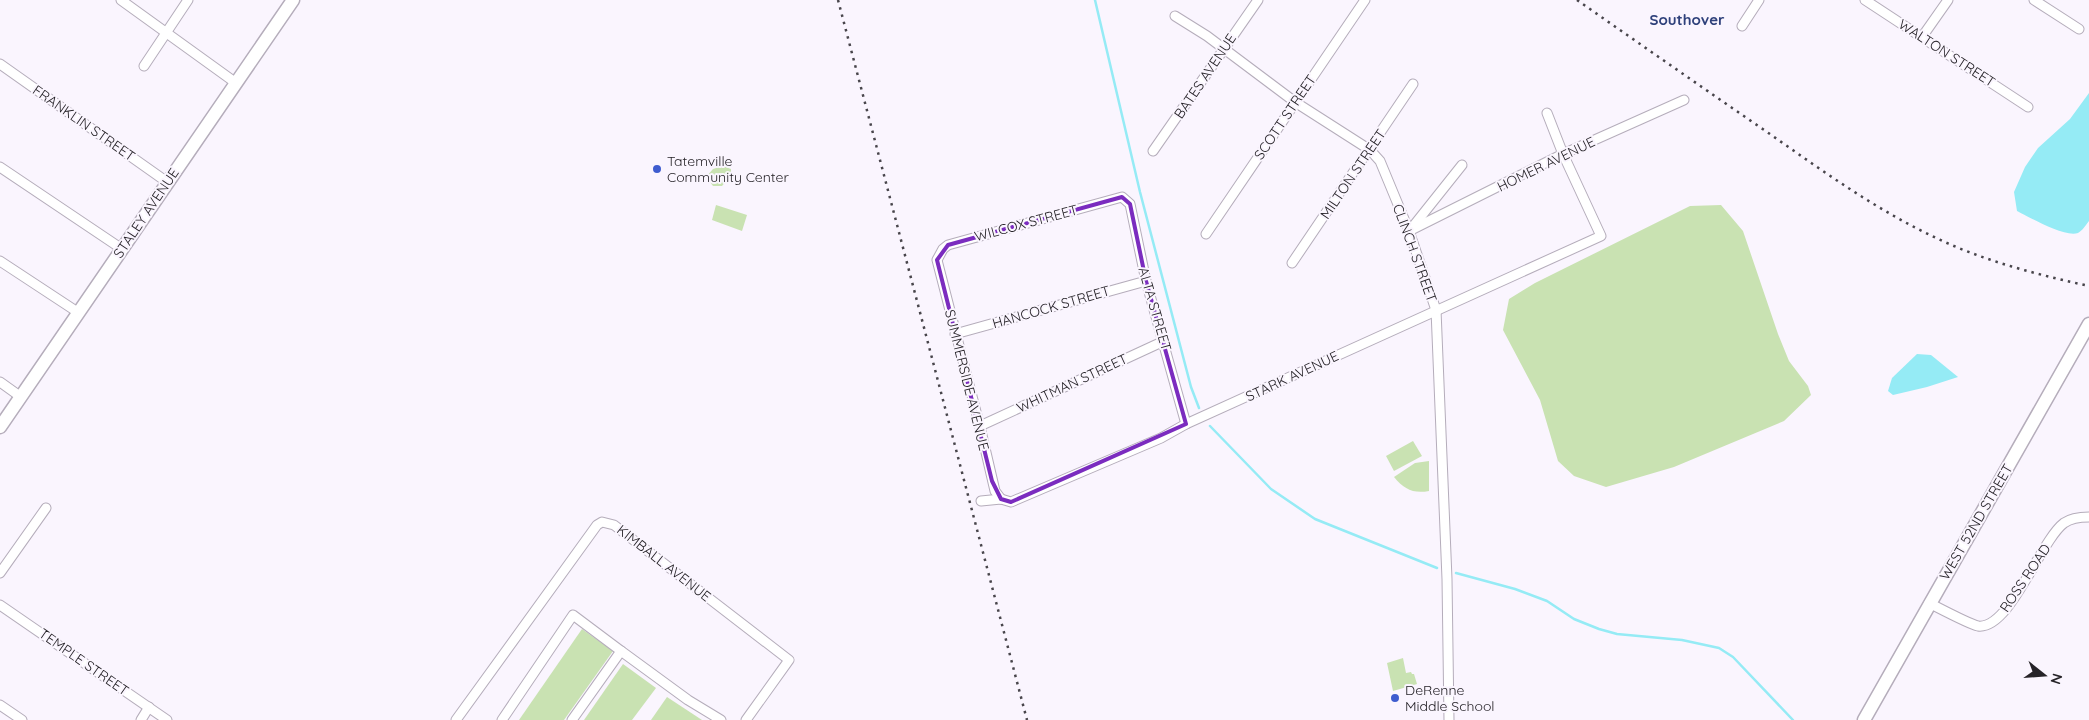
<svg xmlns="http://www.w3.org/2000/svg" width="2089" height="720" viewBox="0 0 2089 720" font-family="Quicksand,sans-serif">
<rect width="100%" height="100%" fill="#faf5fe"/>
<g fill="#c9e2b2">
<path d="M723,166L731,169V175L722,186H713L706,177L713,169Z"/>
<path d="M716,205L747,215L742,231L712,220Z"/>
<path d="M1721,205L1743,231L1778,334L1789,361L1808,386L1811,395L1784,421L1674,467L1606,487L1574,476L1558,461L1540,400L1503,330L1509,299L1535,283L1690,206Z"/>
<path d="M1413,441L1422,456L1394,471L1386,456Z"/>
<path d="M1429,461V491C1413,494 1404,489 1394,477L1415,463Z"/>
<path d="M582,629L613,651L564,720H519Z"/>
<path d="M1403,658L1406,673L1411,672L1412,674H1414L1417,684L1393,691L1387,663Z"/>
<path d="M623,664L656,688L632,720H584Z"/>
<path d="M667,697L702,720H651Z"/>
</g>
<g fill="#95ebf5">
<path d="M2089,93V221C2086,225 2082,231 2078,233C2065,238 2029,217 2017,211L2014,192L2025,167L2038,148L2070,119Z"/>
<path d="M1917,354L1931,355L1958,377L1927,387L1893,395L1888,391L1892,378Z"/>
</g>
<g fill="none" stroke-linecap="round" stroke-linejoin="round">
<g stroke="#95ebf5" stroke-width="2.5">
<path d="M1095,0L1140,192L1191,387L1199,408"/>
<path d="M1210,426L1271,489L1315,519L1437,568"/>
<path d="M1456,573L1515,589L1547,601L1574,619L1599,629L1617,634L1682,640L1719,648L1733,657L1793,720"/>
</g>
<g stroke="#b5adbb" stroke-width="11">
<g id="street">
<path d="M121,0L236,83"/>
<path d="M1865,0L2028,107"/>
<path d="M2034,0L2079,29"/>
<path d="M1175,16L1207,36L1295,102L1370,150L1380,161L1409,231L1436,310L1447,579L1449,720"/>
<path d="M1742,26L1759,0"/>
<path d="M1922,37L1948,0"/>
<path d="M0,64L167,182"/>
<path d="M144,66L188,0"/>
<path d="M1153,151L1258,0"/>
<path d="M0,167L122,249"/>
<path d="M1411,229L1462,165"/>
<path d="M1409,231L1563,154L1684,100"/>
<path d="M1206,234L1365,0"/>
<path d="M0,261L79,313"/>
<path d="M1292,263L1413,84"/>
<path d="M955,334L1146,281"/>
<path d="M0,382L21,397"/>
<path d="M980,426L1164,341"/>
<path d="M1001,499L995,491L981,431L937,260L943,249L948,245L1122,197L1130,204L1146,281L1186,424"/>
<path d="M981,501L1001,499L1011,502L1161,438L1186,424L1601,236L1563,154L1547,113"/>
<path d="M0,573L46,508"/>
<path d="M1929,603C1939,608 1969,624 1978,626C2010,630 2040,541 2064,523C2071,518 2080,517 2089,517"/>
<path d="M0,605L167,720"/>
<path d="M0,705L22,720"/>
<path d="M141,720L149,707"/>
<path d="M456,720L597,525L602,522L614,525L789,660L746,720"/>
<path d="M502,720L573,615L621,651"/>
<path d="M572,720L621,651L688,700L721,720"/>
</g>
</g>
<g stroke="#b5adbb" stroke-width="15">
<g id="secondary">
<path d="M0,427L293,0"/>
<path d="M1864,720L2089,324"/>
</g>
</g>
<use href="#street" stroke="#fff" stroke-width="9"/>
<use href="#secondary" stroke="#fff" stroke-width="12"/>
<g stroke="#48454b" stroke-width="2.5" stroke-dasharray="2.5 5" stroke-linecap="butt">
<path d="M838,0L1027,720"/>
<path d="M1577,0C1640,44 1703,88 1767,132C1820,169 1872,207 1930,235C1980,260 2035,274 2089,286"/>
</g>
</g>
<path fill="none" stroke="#7b2cbf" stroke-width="4" stroke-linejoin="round" d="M1122,197L1130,204L1146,281L1186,424L1011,502L1001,499L992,481L937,260L948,245Z"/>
<g fill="#3e5ccf" stroke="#faf5fe" stroke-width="2">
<circle cx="657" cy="169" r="5"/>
<circle cx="1395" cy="698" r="5"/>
</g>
<g text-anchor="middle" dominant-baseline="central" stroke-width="4" stroke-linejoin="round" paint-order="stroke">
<g font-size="14" fill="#262328" stroke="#faf5fe">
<text transform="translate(1947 53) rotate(33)">WALTON STREET</text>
<text transform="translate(1205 76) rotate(-56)">BATES AVENUE</text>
<text transform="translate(1285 117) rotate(-56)">SCOTT STREET</text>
<text transform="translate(84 123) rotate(35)">FRANKLIN STREET</text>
<text transform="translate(1546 164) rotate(-26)">HOMER AVENUE</text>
<text transform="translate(1353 174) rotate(-56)">MILTON STREET</text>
<text transform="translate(146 213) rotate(-56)">STALEY AVENUE</text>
<text transform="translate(1026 223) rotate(-15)">WILCOX STREET</text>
<text transform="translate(1415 253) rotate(70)">CLINCH STREET</text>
<text transform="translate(1051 307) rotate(-16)">HANCOCK STREET</text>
<text transform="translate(1155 309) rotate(74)">ALTA STREET</text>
<text transform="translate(1292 376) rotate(-25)">STARK AVENUE</text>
<text transform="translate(967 380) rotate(76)">SUMMERSIDE AVENUE</text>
<text transform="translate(1072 383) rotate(-25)">WHITMAN STREET</text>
<text transform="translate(1976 522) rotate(-60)">WEST 52ND STREET</text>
<text transform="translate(664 563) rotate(38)">KIMBALL AVENUE</text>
<text transform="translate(2025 578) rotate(-56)">ROSS ROAD</text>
<text transform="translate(84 662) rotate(35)">TEMPLE STREET</text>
</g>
<g font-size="14" fill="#262328" stroke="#faf5fe" text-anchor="start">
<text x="667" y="161">Tatemville<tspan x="667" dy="16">Community Center</tspan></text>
<text x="1405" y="690">DeRenne<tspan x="1405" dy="16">Middle School</tspan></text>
</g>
<g font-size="15" font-weight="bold" fill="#2f417b" stroke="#faf5fe">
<text x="1687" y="19">Southover</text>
</g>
</g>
<g transform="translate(2044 675) rotate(107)" stroke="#faf5fe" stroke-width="4" paint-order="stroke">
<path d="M0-4L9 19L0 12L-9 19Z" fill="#262328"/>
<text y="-8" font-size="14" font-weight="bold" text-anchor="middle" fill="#262328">N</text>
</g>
</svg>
